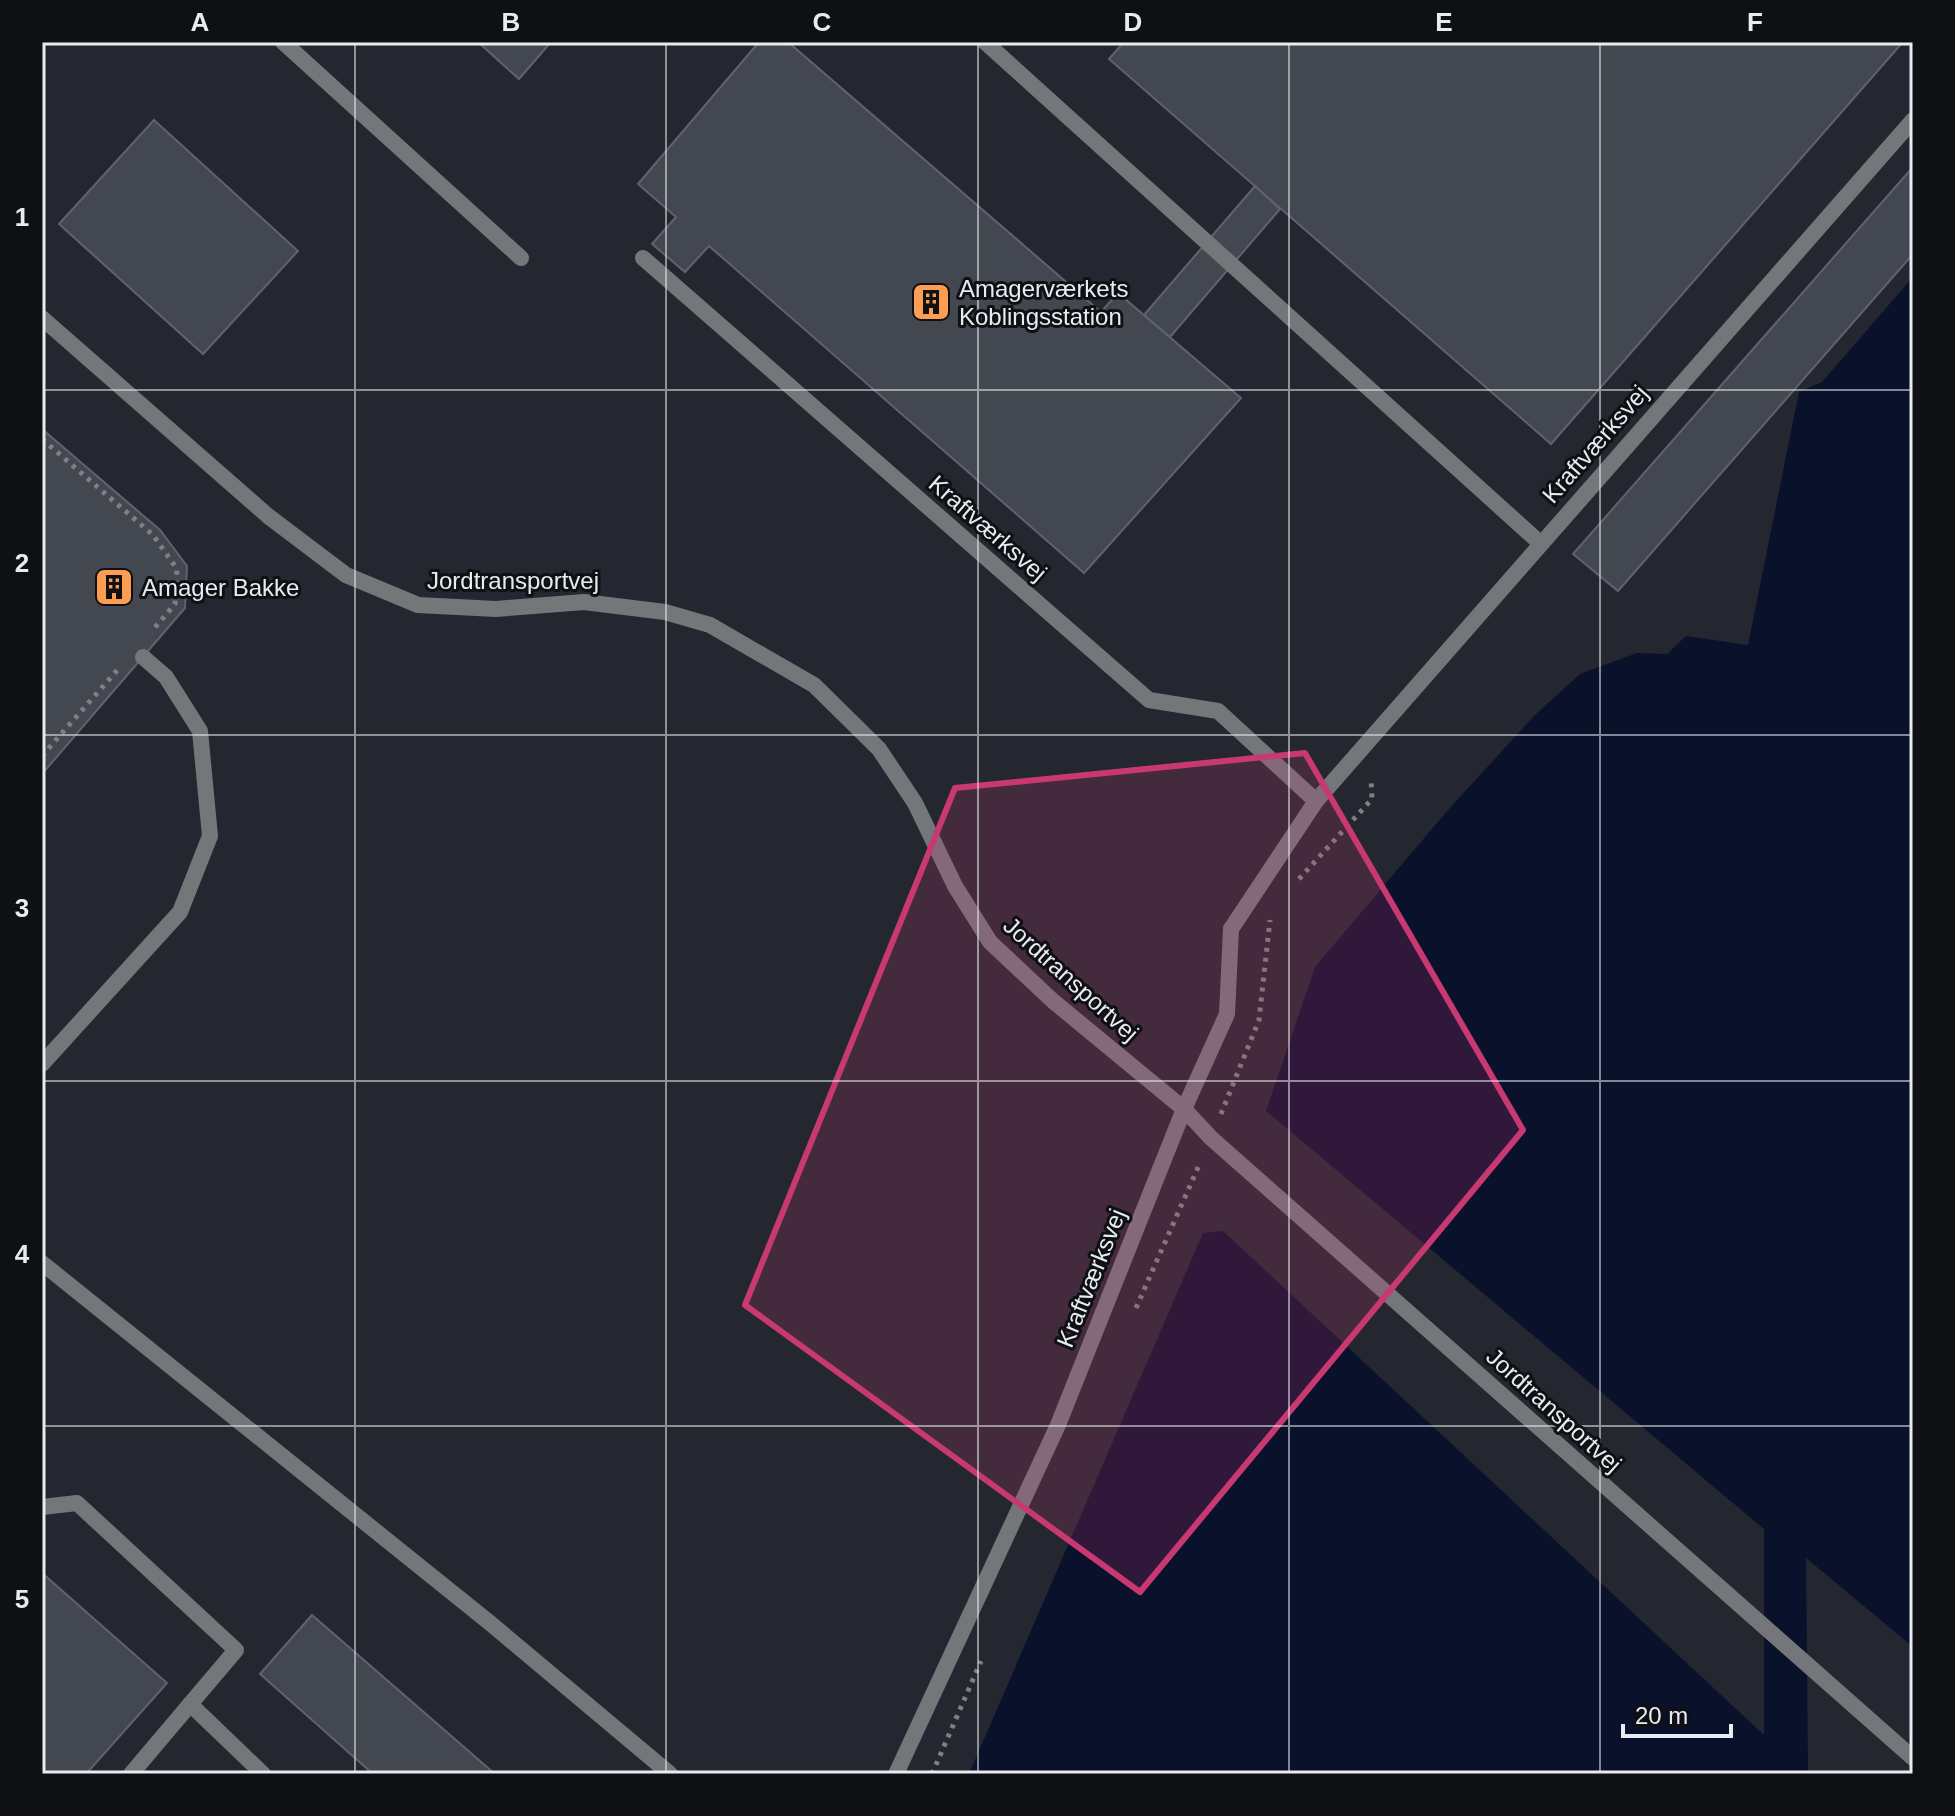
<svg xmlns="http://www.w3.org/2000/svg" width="1955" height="1816" viewBox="0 0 1955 1816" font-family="Arial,sans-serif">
<rect width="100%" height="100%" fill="#242730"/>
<path fill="#09112b" d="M1913,277V1647L1806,1558L1808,1771L1811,1774H969L1203,1233L1223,1231L1764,1735V1529L1266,1111L1315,967L1448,810L1535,715L1580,674L1637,653L1667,654L1686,636L1748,645L1799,392L1822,382Z"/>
<g fill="#434750" stroke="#5f636d" stroke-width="2">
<path d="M478,42H551L519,79Z"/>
<path d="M759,42H788L1101,312L1118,293L1241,398L1084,573L709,246L685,272L652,244L676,217L638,184Z"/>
<path d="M1124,42H1903L1551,444L1109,59Z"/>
<path d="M154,120L298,251L203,354L59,224Z"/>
<path d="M1913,167V254L1618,591L1573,554Z"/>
<path d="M1255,186L1280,209L1170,337L1144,315Z"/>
<path d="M42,429L160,530L187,566L185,608L42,774Z"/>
<path d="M42,1573L167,1683L86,1774H42Z"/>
<path d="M312,1615L495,1774H373L260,1674Z"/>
</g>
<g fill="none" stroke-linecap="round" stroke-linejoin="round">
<g stroke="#7d8087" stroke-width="5" stroke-dasharray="4 6" stroke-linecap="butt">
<path d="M42,439L153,535L177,569L175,604L151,632"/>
<path d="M42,756L120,667"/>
<path d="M1299,879L1372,799L1371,778"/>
<path d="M1221,1114L1259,1020L1270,920"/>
<path d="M1136,1308L1200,1163"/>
<path d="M932,1774L981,1661"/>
</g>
<g stroke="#74767a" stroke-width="16">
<path d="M283,42L521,258"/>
<path d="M985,42L1540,543"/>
<path d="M643,258L1149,700L1218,711L1316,801"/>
<path d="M42,318L268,516L346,575L418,605L496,609L584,602L665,612L710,625L814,685L879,749L915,803L955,886L990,942L1053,1001L1184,1109L1211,1138L1913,1758"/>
<path d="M1231,929L1316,801L1913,120"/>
<path d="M42,1064L180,912L210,836L200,731L166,677L143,657"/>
<path d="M42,1263L490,1623L670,1774"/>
<path d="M42,1507L77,1503L236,1650L131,1774"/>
<path d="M190,1704L263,1774"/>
</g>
<path stroke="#74767a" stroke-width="16" d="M896,1774L1058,1425L1184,1109L1227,1014L1231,929"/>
</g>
<path fill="#c83871" fill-opacity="0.2" stroke="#c83871" stroke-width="6" stroke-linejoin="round" d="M1305,753L1523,1130L1140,1592L745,1305L955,788Z"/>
<path fill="none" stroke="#e8ebf0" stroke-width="2" stroke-opacity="0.55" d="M355,42V1774M666,42V1774M978,42V1774M1289,42V1774M1600,42V1774M42,390H1913M42,735H1913M42,1081H1913M42,1426H1913"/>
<defs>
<g id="building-square" transform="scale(2)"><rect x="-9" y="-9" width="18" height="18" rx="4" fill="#fb9e51" stroke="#0f1014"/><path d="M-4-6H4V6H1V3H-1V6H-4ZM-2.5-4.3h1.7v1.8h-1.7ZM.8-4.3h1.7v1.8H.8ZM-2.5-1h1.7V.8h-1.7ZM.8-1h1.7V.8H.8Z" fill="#111"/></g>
</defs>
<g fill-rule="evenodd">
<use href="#building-square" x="931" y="302"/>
<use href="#building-square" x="114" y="587"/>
</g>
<g text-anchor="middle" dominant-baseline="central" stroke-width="6" stroke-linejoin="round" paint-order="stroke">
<g font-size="24" fill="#e8ebf0" stroke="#0f1014" text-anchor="start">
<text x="959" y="288">Amagerværkets<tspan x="959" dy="28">Koblingsstation</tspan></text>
<text x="142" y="587">Amager Bakke</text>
</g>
<g font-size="24" fill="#e8ebf0" stroke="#0f1014">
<text transform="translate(1595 444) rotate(-49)">Kraftværksvej</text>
<text transform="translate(988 528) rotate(41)">Kraftværksvej</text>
<text x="513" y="580">Jordtransportvej</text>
<text transform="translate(1071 979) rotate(42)">Jordtransportvej</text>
<text transform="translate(1091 1278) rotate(-68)">Kraftværksvej</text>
<text transform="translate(1554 1410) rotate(42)">Jordtransportvej</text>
</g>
</g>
<rect width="1955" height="1816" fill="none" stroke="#0f1014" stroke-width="88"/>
<path d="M1623 1724v12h108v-12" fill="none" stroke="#e8ebf0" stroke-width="4"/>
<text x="1635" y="1724" font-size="24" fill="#e8ebf0" stroke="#0f1014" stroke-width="6" paint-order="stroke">20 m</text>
<rect x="44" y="44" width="1867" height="1728" fill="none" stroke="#e8ebf0" stroke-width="3"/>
<g font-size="26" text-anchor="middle" font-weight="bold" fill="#e8ebf0">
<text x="200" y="31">A</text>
<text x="511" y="31">B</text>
<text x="822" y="31">C</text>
<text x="1133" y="31">D</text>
<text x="1444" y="31">E</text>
<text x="1755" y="31">F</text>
<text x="22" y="226">1</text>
<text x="22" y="572">2</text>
<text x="22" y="917">3</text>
<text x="22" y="1263">4</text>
<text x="22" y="1608">5</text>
</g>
</svg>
